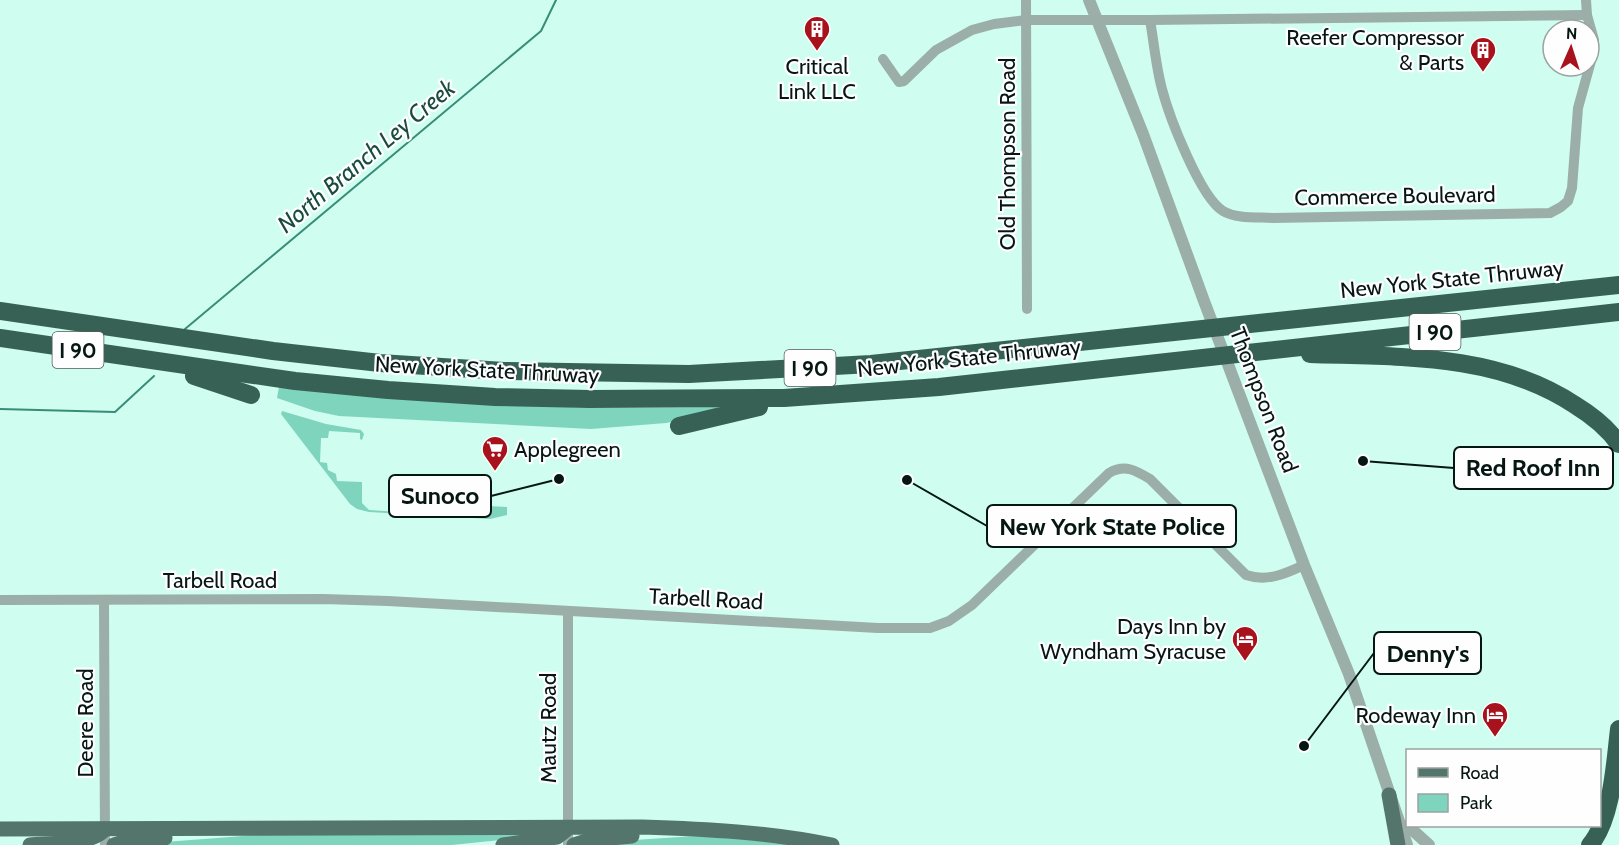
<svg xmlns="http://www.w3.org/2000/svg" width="1619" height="845" viewBox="0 0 1619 845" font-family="Cabin,sans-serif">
<rect width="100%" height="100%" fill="#cffdef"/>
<g fill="#7fd4be">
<path d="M279,387C426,403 572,411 719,407L704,415L666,423L591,429L339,416L315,411L277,398Z"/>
<path d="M282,411L326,424L361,430L364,434L362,440L360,439V433L329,431L328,438H321L320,462L327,463L328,470L336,474L337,481L362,482V503L369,510L429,514L450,504L507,507V515L490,519L369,512L357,509L350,504L281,414Z"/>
<path d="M547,833V835L452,845H126L269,834Z"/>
<path d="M710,835L797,845H588L589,843Z"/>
</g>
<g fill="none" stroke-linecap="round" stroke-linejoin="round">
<g stroke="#388d79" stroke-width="2">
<path d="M185,329L541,31L556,0"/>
<path d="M0,409L115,412L154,376"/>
</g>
<g stroke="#9baea8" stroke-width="10">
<path d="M1026,0L1027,309"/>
<path d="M1150,20C1154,43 1156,67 1162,89C1169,116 1200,197 1223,211C1236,219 1258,217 1273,218L1550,213L1561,207L1568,201L1572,188L1578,108L1591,61L1594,40L1587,15L1586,0"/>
<path d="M883,59L899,82L904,81L936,50L972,30L994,24L1026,20H1150L1587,15"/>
<path d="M0,600L323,599L388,601L878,628H930L949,621L972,605L1109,473C1125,464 1135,470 1150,479L1246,575C1267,582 1285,574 1304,565"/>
<path d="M104,600L105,845"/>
<path d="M568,611V845"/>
</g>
<g stroke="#9baea8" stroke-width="12">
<path d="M1089,0L1143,134L1204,301L1304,565L1349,674L1407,845"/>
<path d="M1408,826L1429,845"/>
</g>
<g stroke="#53756c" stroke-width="15">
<path d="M1389,795L1398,845"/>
<path d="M0,829L642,827C706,829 768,832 832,845"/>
<path d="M30,845C50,843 93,845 105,829"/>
<path d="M114,845L127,841L165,838"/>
<path d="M503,845L557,837L566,830"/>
<path d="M574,845L590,840L632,836"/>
</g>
<g stroke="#386156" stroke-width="18">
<path d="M0,311L273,351L380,363L504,371L689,374L871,364L1619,285"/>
<path d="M0,338L295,381L388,390L495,397L589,399L784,398L939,387L1619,312"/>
<path d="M1310,354C1400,357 1497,353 1575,405C1593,416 1607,427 1619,444"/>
<path d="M194,376L251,395"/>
<path d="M679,426L759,407"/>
<path d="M1590,845C1612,819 1615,763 1619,729"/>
</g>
</g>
<defs>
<g id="building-pin" transform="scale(1.35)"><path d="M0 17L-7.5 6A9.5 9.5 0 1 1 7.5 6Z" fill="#a8121d" stroke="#fefefe"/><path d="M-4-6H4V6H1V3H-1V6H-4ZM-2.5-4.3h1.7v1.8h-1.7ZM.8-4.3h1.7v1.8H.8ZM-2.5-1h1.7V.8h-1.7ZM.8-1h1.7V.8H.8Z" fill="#fff"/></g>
<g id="supermarket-pin" transform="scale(1.35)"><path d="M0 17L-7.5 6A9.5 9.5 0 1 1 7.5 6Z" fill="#a8121d" stroke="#fefefe"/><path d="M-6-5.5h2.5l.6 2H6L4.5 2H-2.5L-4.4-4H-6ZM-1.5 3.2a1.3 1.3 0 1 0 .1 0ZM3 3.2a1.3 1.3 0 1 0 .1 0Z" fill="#fff"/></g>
<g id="hotel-pin" transform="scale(1.35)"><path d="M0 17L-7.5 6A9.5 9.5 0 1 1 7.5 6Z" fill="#a8121d" stroke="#fefefe"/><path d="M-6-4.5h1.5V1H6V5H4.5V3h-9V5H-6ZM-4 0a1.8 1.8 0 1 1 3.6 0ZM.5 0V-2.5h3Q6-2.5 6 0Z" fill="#fff"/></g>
</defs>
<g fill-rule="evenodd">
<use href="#building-pin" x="817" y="29"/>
<use href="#building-pin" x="1483" y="50"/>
<use href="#supermarket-pin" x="495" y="449"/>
<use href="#hotel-pin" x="1245" y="639"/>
<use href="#hotel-pin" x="1495" y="715"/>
</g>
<g text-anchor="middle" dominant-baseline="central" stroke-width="4.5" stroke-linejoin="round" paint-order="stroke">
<g fill="#fefefe" stroke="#505c5a" stroke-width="1.5">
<rect x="1409.5" y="314" width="51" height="36" rx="4.5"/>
<rect x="52.5" y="332" width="51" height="36" rx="4.5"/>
<rect x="784.5" y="350" width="51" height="36" rx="4.5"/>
</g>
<g font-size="21" font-weight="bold" fill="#061713">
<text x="1435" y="332">I 90</text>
<text x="78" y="350">I 90</text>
<text x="810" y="368">I 90</text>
</g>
<g font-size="22" fill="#061713" stroke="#fefefe" text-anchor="end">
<text x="1464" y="37">Reefer Compressor<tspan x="1464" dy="25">&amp; Parts</tspan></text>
<text x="817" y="66" text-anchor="middle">Critical<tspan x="817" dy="25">Link LLC</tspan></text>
<text x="514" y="449" text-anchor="start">Applegreen</text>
<text x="1226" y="626">Days Inn by<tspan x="1226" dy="25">Wyndham Syracuse</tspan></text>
<text x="1476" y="715">Rodeway Inn</text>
</g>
<g font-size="22" fill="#061713" stroke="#fefefe">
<text transform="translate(1007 154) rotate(-90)">Old Thompson Road</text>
<text transform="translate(1395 196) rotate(-1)">Commerce Boulevard</text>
<text transform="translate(1452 279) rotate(-6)">New York State Thruway</text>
<text transform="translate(969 358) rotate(-6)">New York State Thruway</text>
<text transform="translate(487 370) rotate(3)">New York State Thruway</text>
<text transform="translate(1264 400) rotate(69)">Thompson Road</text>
<text x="220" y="580">Tarbell Road</text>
<text transform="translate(706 599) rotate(3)">Tarbell Road</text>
<text transform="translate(85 723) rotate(-90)">Deere Road</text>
<text transform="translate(548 728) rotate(-90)">Mautz Road</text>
</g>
<g font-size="24" font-style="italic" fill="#1a4b40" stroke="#fefefe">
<text transform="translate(366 156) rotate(-40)">North Branch Ley Creek</text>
</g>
</g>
<path fill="none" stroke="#061713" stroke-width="2" d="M1363 461L1454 468M559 479L491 496M907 480L987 526M1304 746L1374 653"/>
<g fill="#061713" stroke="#fefefe" stroke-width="2">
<circle cx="1363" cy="461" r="6"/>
<circle cx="559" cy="479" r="6"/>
<circle cx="907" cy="480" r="6"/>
<circle cx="1304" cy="746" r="6"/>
</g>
<g fill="#fefefe" stroke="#061713" stroke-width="2">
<rect x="1454" y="447" width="159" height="42" rx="6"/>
<rect x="389" y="475" width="102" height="42" rx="6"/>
<rect x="987" y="505" width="249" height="42" rx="6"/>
<rect x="1374" y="632" width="107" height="42" rx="6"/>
</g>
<g font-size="24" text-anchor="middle" font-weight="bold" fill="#061713">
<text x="1533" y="476">Red Roof Inn</text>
<text x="440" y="504">Sunoco</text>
<text x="1112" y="535">New York State Police</text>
<text x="1428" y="662">Denny's</text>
</g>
<rect x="1406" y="749" width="195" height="78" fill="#fefefe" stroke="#9ba2a0" stroke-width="1.5"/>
<rect x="1418" y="768" width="30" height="9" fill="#53756c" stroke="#9ba2a0" stroke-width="1.5"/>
<text x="1460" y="779" font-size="18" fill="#061713">Road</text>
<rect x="1418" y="794" width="30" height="18" fill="#7fd4be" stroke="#9ba2a0" stroke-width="1.5"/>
<text x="1460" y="809" font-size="18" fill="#061713">Park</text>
<g transform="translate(1571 48) rotate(3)"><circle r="28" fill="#fefefe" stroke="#9ba2a0" stroke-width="1.5"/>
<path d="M0-4.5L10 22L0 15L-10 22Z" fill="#a8121d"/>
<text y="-9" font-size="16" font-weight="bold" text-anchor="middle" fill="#061713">N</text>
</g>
</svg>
